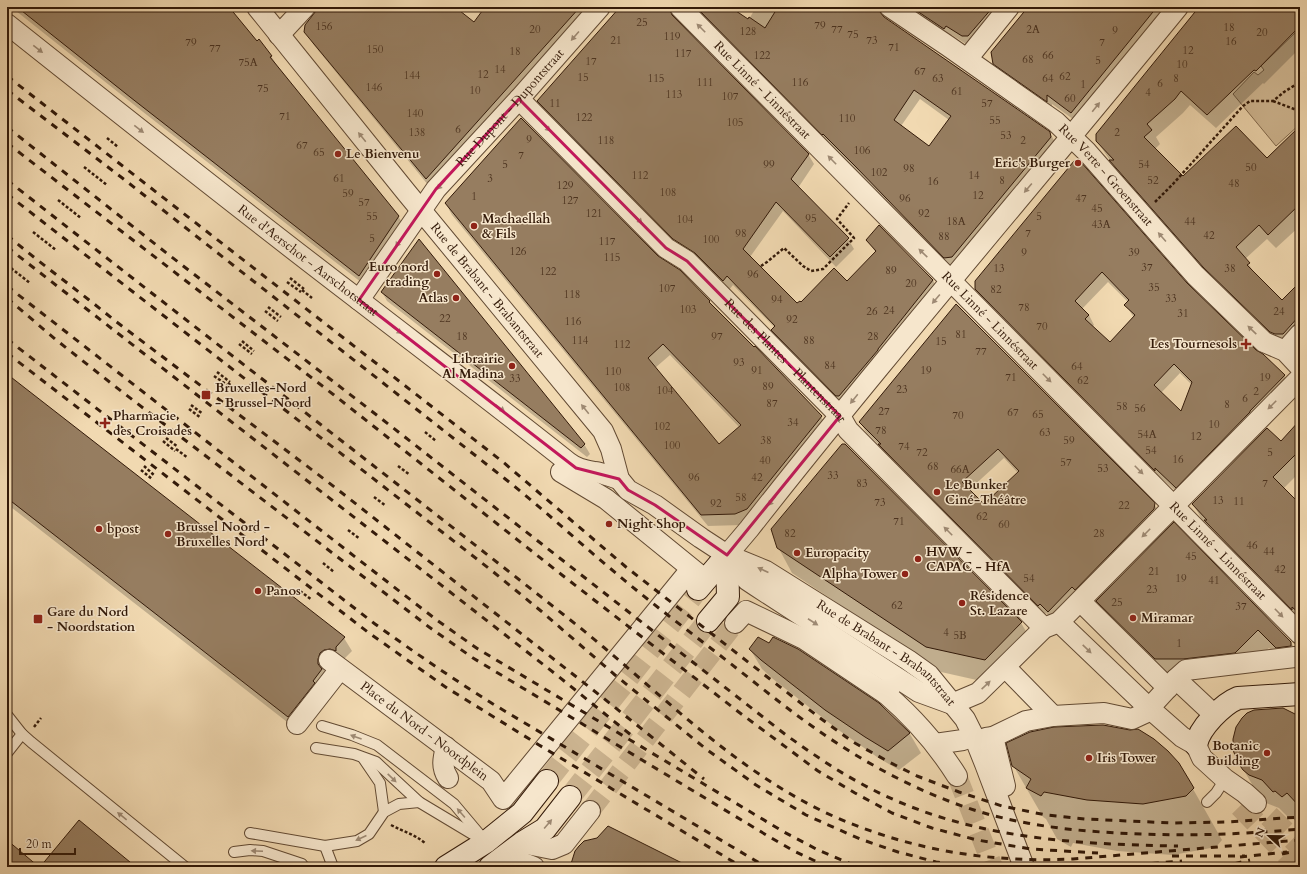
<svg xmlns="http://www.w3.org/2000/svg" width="1307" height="874" viewBox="0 0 1307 874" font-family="Cardo,serif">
<rect width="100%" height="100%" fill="#f1d9b1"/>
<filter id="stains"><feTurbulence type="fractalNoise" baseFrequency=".005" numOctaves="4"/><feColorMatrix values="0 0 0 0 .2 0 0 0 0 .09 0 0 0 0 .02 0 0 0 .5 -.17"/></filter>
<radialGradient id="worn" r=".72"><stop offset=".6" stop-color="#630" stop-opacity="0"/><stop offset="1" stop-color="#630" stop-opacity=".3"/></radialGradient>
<path fill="#d1b994" stroke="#826a4e" d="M1300,28V124L1276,146L1233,94L1254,72L1258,75L1264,70L1261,66Z"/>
<g fill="#0003" fill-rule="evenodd">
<path d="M11,7H228L257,42L271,56L278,67L398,216L405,227L366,286L138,108Z"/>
<path d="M283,7H453L474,23L487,7H597L433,191L313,44L305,31L318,9L315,7L308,8L288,14Z"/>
<path d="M622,7H681L674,14V19L808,154L814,164L798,188L848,239L854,249L836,267L783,211L750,257L797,304L847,282L876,253L867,240L933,280L938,290L843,406L778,340L772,330L775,328L733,285L729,290L680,249L544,111L538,101Z"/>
<path d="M692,7H726L748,21L756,7H890L886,11L884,18L1050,133L1056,144L951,268L863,177ZM920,99L949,120L930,147L901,126Z"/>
<path d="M902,7H1007L969,46L952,35L950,39Z"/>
<path d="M1028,7H1171L1077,122L1052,104V110L1000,74L994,63Z"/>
<path d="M1201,7H1300V48L1264,84L1263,83L1216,128L1190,105L1183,113L1156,137L1160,144L1155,149L1183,178L1267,159L1300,128V226L1276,248L1267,239L1245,259L1256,275L1282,301L1300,282V339L1284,348L1213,281L1119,174L1097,141Z"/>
<path d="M1074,162L1186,284L1255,351L1284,375L1290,385L1182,497L1160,477V479L982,299L976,289ZM1108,282L1128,302L1126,305L1134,318L1110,344L1092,327L1094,325L1089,315L1082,309ZM1180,373L1192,385L1181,412L1161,393Z"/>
<path d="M446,204L657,257L709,301L713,308L754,349L755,348L821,417L828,428L742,525L708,526L452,215ZM670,355L740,428L719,445L655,368Z"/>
<path d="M382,292L584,444L590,454L587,457L387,301Z"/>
<path d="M956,305L1154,504L1160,514L1054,621L1046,613L1044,615L885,454L881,447L866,432L860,422ZM1004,458L1018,473L984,505L969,490Z"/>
<path d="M7,375L344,638L352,651L343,660L326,666L324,672L325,676L296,729L7,504Z"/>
<path d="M1300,422V472L1283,489L1300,506V622L1213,535L1208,526L1201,518L1193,504L1282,442Z"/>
<path d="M845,445L1021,623L1036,648L999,685L941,672L792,573L778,547Z"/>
<path d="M1174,524L1291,642L1300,659L1287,666L1269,648L1246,671L1167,678L1108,620L1097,601Z"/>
<path d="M750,649L878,704L910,734L921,753L899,770L877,757L837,729L773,679L762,669Z"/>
<path d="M1300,721V823L1299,824L1292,818L1290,819L1279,808L1266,803L1260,798L1235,755Z"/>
<path d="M1130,731L1193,789L1222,840L1216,847L1173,855L1117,851L1073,843L1071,847L1057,839L1046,819L1043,817L1013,765Z"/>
</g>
<g fill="#967d60" stroke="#331a09" fill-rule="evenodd">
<path d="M17,7H229L257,41L259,39L272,56L270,57L399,216L359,276L130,97Z"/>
<path d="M319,7H455L474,22L485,7H580L426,179L304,32L305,25Z"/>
<path d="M620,7H669L672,15L809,154L791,179L849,238L830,257L776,202L743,249L797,303L800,301L801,302L834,268L847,281L876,251L866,240L879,225L933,280L878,349V350L839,396H836L771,330L775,326L727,276L723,281L695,253L673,239L537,101Z"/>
<path d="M696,7H730L748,19L749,17L765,28L778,7H879L880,12L884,17L1049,131L1050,132L1051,137L952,257L944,258L856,167L823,134L822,135ZM914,90L951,116L929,146L894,120Z"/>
<path d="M911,7H993L968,36H962L946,26L944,29Z"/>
<path d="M1028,7H1157L1071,113L1047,95V102L993,64L991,52Z"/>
<path d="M1199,7H1300V26L1256,71L1254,70L1207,115L1181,91L1175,99L1147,124L1152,130L1144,137L1183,176L1236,126L1267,158L1300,126V204L1268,235L1259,225L1236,247L1250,263L1247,265L1282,300L1300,282V315L1283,334H1275L1270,332L1203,267L1109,160H1114L1096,141V134Z"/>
<path d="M521,118L658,256L680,270L710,301L709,302L754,347L755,346L822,416L747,509L735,514L701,515L445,203ZM663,344L741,425L719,444L648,358Z"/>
<path d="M1074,161H1080L1187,283L1256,350L1263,354L1285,375L1250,411V412L1176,488L1155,468V471L975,289V281ZM1102,272L1129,300L1124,305L1135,315L1110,342L1085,319L1089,315L1075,301ZM1174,364L1192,382L1181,411L1154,385Z"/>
<path d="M419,239L585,444L581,448L381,292Z"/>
<path d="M956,304L1155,503L1154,509L1075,590L1072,587L1048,612L1040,604L1038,606L878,444H881L859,422ZM998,449L1019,471L984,504L962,482Z"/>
<path d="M7,374L345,637L336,647V651L330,649L324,650L320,653L318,659V664L322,669L313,681L315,683L288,717L7,498Z"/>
<path d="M1300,420V450L1273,477L1300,504V614L1292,607V610L1204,520H1207L1192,504L1267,428L1281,441Z"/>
<path d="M842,444H845L1022,622L985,660L926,647L777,548L771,529Z"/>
<path d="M1174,522L1291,642V646L1276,648L1258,630L1235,653L1183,659H1155L1096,601Z"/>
<path d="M758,637L769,643L773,637L798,649L879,703L910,733L888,751L865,737L825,710L761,660L749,649Z"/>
<path d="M1283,708L1295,714L1300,719V807L1287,793L1282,797L1275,791L1273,792L1262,780L1249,775L1243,770L1238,763L1233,750V739L1236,727L1242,718L1247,713L1254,710Z"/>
<path d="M1103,725L1130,730L1138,729L1154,739L1168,751L1179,763L1194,788L1186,796L1143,804L1087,800L1044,792L1041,796L1026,788L1031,779L1012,766L1006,743L1030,732L1054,727Z"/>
<path d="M79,820L136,867H40Z"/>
<path d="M608,826L690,867H570L575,851L579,846L584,841L597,838Z"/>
<path d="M7,840L39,867H7Z"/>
</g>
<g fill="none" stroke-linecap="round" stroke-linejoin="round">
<g stroke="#cbb38f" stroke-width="20" stroke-dasharray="20 10" stroke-linecap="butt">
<path d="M957,776L993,867"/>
<path d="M590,811L735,623"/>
</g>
<g stroke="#cbb38f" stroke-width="22" stroke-dasharray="22 11" stroke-linecap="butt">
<path d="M547,781L698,589"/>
<path d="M570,797L708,621"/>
<path d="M1240,806L1299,867"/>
<path d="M1269,816L1300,846"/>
</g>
<g stroke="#624a33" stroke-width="12">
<g id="lane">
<path d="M7,715L22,734L31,742L185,867"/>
<path d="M322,726L352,735L377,745L454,804L486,842"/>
<path d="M316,748L354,754L376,762L419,802L479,838"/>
<path d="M7,753L22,734"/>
<path d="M363,758L380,783L384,812"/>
<path d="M1207,802L1216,793L1225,779"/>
<path d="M250,833L325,846L357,841L369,834L384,812L399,804L419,802"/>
<path d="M325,846L333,867"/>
<path d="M234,852L250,850L263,851L302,864L304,867"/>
</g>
</g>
<g stroke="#624a33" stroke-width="22">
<g id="street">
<path id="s1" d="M257,7L406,192L603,431L611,449L619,479L628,490L655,505L701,538L727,555L766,571L908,660L929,675L965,719L975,739L985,764L1024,867"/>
<path id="s2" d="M680,7L1300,634"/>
<path id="s3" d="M890,7L948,46L1056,122L1087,152L1195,275L1264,342L1285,351L1300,367"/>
<path id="s4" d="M7,24C124,117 241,210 359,300C429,354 499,407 568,462C577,469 584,470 595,472C603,473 611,477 619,479"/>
<path d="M279,35L305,7"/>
<path d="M967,59L1009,7"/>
<path id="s5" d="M519,99L666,248L687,261L840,416L848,430L1044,628"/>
<path id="s6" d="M359,300L436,189L519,99L600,7"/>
<path d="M1285,351L1300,334"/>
<path d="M561,472L606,499L702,577"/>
<path d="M727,555L749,529C888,352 1036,181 1178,7"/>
<path d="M728,557L747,580L756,586L919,692L952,704"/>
<path d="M1083,604L1168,688"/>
<path d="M1059,622L1149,708L1182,737L1196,745L1202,758L1225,779L1245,793L1256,803"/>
<path d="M735,623L746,611L804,639L886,694"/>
<path id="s7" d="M329,660L491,781L503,799L691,569"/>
<path d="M1009,671L1053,716"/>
<path d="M1176,679L1186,670L1295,657"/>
<path d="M892,684L886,694C915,719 937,744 957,776"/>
<path d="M952,704L978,693L1044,628L1059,622L1300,378"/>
<path d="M1153,704L1176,679L1207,708"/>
<path d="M297,724L340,669"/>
<path d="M993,737L1005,786"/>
<path d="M986,738L993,737L1026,721L1053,716L1104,713L1132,719L1145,713"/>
<path d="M935,744L963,740"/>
<path d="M446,747C443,759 441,767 448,778"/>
<path d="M522,843L552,849L564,844L590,811"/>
<path d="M506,856L534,867"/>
</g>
</g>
<g stroke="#331a09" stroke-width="24">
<g id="secondary">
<path d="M698,589L727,555"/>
<path d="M708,621L728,597L727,555"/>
<path d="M1196,745C1199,728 1223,704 1238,698L1300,694"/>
<path d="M446,867L486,842L522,813L547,781"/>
<path d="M490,867L522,843L545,829L570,797"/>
</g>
</g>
<g stroke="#331a09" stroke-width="2.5" stroke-dasharray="3 2" stroke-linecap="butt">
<path d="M1273,101L1294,109L1300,110"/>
<path d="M107,138L118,147"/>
<path d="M84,167L107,185"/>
<path d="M58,200L81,218"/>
<path d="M1155,202L1173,184L1243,106L1250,101H1273L1284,92L1300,82"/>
<path d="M33,232L56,250"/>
<path d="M7,265L30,283"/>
<path d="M761,266L767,262L784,248L803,266L811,271L823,269L854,238L837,219L849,203"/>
<path d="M290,278L304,289"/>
<path d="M287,282L301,292"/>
<path d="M302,290L312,298"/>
<path d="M268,307L281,317"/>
<path d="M265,311L278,321"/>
<path d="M242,341L254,351"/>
<path d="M239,344L252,354"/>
<path d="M217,372L230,382"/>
<path d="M214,376L227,385"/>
<path d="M228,383L239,392"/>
<path d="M191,405L203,414"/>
<path d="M189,409L201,418"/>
<path d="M425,432L436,441"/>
<path d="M166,438L178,447"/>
<path d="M163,441L175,451"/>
<path d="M176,449L188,458"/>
<path d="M144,466L155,476"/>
<path d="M398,466L410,475"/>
<path d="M141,470L152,479"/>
<path d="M374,497L386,506"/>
<path d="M348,530L360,539"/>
<path d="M323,563L334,572"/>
<path d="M300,591L312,600"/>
<path d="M34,727L41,718"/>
<path d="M391,825C404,832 414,834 425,843"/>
</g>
<use href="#lane" stroke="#f6e6cc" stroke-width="10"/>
<use href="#street" stroke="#f6e6cc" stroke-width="20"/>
<use href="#secondary" stroke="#f6e6cc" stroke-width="22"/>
<g stroke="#331a09" stroke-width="3" stroke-dasharray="7 7" stroke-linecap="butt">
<path d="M7,76L503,462L626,567L820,718L853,742L889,762L917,776L959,792L1002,806L1046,815L1085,819L1173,823L1226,822L1300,817"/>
<path d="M7,90L121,177L504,478C541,507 575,539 611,569C653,605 697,637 740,671C763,689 785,707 809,724C859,760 915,791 974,810C1028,827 1084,832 1141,834C1194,836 1247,834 1300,829"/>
<path d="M7,127L169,255L378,416L786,735C810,752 834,769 860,783C960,838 1067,844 1178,846"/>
<path d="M7,143L334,395L562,575L740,713L818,771L855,793L892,813L932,828L977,840L1031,849L1098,853"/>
<path d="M7,180C192,325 379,469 564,615C653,684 729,769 833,816C910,850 989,863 1073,859L1300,840"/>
<path d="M7,194L491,570L541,611L615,675L706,749L756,785L806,815L860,839L898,852L936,862L969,867"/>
<path d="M7,235C42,265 79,291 114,320L328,482L602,697L704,779"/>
<path d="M7,247L558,676L631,735"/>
<path d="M7,286L372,570L438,621L478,649L784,832L818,850L858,867"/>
<path d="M7,298L55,339L121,391L429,627L473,658L768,836L794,851L828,867"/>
<path d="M7,339L375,624C414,652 453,679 493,704L766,867"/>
<path d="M7,353L369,633L447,688L539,745L742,867"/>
<path d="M1282,854L1300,850"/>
<path d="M1172,856H1245"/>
<path d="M1240,857L1287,852"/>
<path d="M1110,867L1182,861"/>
<path d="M1221,867L1250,860"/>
</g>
</g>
<defs><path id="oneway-solid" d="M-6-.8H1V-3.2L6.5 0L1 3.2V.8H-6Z"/></defs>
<g fill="#9e8a74">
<use href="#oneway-solid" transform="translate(701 28) rotate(-135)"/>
<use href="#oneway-solid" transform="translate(575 36) rotate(131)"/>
<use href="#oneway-solid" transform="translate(38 49) rotate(38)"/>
<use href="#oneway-solid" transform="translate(1096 107) rotate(-51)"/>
<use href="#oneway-solid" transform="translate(546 127) rotate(45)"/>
<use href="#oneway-solid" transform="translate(139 129) rotate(38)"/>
<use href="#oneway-solid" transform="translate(362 137) rotate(-129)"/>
<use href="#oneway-solid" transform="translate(832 160) rotate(-134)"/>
<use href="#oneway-solid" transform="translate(441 185) rotate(132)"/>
<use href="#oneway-solid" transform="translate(1028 188) rotate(130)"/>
<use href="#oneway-solid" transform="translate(638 219) rotate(45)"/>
<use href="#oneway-solid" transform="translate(1162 237) rotate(-131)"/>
<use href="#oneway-solid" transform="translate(399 242) rotate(125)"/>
<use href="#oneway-solid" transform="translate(923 253) rotate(-136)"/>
<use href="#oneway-solid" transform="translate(936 299) rotate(130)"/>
<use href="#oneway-solid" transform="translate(397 330) rotate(37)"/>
<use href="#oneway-solid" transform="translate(1252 330) rotate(-136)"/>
<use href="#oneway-solid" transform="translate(1047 378) rotate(45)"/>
<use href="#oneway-solid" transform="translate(854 399) rotate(129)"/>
<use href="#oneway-solid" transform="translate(1272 405) rotate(135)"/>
<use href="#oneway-solid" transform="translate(500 408) rotate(37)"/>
<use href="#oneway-solid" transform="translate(585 409) rotate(-129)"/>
<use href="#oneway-solid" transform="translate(1139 470) rotate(45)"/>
<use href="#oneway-solid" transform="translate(772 501) rotate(129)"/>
<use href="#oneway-solid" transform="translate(948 531) rotate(-135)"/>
<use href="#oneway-solid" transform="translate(1146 533) rotate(135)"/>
<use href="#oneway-solid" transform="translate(763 570) rotate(-155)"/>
<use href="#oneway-solid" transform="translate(1279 613) rotate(46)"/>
<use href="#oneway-solid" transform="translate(813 622) rotate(33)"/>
<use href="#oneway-solid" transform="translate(1087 649) rotate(44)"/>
<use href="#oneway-solid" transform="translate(986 685) rotate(-43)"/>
<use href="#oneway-solid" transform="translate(356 737) rotate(-160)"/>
<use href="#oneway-solid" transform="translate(392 778) rotate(44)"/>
<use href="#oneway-solid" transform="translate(461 813) rotate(-131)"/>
<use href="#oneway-solid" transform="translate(122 816) rotate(-141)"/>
<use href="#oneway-solid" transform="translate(548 824) rotate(-50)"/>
<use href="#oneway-solid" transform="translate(361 838) rotate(155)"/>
<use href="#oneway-solid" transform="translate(257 851) rotate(-177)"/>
</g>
<path fill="none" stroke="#c2185b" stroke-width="3" stroke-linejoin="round" d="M519,99L666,248L687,261L840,416L727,555L655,505L628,490L619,479L576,468L359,300L436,189Z"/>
<g fill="#8f2418" stroke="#f6e6cc" stroke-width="1.5">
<circle cx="338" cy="154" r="4"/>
<circle cx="1078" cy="163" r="4"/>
<circle cx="474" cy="226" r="4"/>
<circle cx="437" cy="274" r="4"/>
<circle cx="456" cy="298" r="4"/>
<path d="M1244 338h4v4h4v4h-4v4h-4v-4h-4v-4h4z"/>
<circle cx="512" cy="366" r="4"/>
<rect x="201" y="390" width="10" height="10" rx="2"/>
<path d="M103 417h4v4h4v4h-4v4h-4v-4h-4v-4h4z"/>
<circle cx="937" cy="492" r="4"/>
<circle cx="609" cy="524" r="4"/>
<circle cx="99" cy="529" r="4"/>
<circle cx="168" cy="534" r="4"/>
<circle cx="797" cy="553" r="4"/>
<circle cx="918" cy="559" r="4"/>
<circle cx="905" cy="574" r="4"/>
<circle cx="258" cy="591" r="4"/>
<circle cx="962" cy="603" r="4"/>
<circle cx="1133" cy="618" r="4"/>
<rect x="33" y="614" width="10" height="10" rx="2"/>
<circle cx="1267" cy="753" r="4"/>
<circle cx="1089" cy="758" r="4"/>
</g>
<g text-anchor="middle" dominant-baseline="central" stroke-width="3" stroke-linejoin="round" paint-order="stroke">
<g font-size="11" fill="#4c331f">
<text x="642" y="22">25</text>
<text x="820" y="25">79</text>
<text x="324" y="26">156</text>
<text x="1229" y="27">18</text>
<text x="535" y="29">20</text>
<text x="837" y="29">77</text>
<text x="1033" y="29">2A</text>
<text x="1115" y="30">9</text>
<text x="748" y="31">128</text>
<text x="1262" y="32">20</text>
<text x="853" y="34">75</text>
<text x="672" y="36">119</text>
<text x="616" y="40">21</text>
<text x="872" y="40">73</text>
<text x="1231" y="41">16</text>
<text x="191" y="42">79</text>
<text x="1102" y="42">7</text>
<text x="894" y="47">71</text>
<text x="215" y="48">77</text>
<text x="375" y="49">150</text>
<text x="1188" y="50">12</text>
<text x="515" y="51">18</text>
<text x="683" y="53">117</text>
<text x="762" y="55">122</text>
<text x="1048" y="55">66</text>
<text x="1028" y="59">68</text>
<text x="1098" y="60">5</text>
<text x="591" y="61">17</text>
<text x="248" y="62">75A</text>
<text x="1182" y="64">10</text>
<text x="500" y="69">14</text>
<text x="920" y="71">67</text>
<text x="483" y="74">12</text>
<text x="412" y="75">144</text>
<text x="1065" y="76">62</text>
<text x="583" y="77">15</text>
<text x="656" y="78">115</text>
<text x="938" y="78">63</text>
<text x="1048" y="78">64</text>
<text x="1176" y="78">8</text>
<text x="705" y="82">111</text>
<text x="800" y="82">116</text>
<text x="1160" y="83">6</text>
<text x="1083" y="84">1</text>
<text x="374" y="87">146</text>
<text x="263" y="88">75</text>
<text x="475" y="90">10</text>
<text x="957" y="91">61</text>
<text x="1148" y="92">4</text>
<text x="674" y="94">113</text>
<text x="730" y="96">107</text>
<text x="1070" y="98">60</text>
<text x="555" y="103">11</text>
<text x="987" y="103">57</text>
<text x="415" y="113">140</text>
<text x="285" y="116">71</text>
<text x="584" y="117">122</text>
<text x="847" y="118">110</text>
<text x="995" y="120">55</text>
<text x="735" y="122">105</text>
<text x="458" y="129">6</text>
<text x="417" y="132">138</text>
<text x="1117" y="132">2</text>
<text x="1006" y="135">53</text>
<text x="529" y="139">9</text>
<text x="606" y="140">118</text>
<text x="1023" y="140">2</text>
<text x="302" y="145">67</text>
<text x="862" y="150">106</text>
<text x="319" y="152">65</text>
<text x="521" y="155">7</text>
<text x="505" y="164">5</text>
<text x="769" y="164">99</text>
<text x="1144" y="164">54</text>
<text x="1251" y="167">50</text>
<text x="909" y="168">98</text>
<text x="879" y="172">102</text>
<text x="640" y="175">112</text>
<text x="974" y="175">14</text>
<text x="339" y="178">61</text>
<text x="490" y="178">3</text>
<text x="1002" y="180">8</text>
<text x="1153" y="180">52</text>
<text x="933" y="181">16</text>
<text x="1234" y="183">48</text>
<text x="565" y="185">129</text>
<text x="668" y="192">108</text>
<text x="348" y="193">59</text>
<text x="978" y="195">12</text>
<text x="474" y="196">1</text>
<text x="905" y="198">96</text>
<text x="1081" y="198">47</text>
<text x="570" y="200">127</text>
<text x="364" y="202">57</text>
<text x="1097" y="208">45</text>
<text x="594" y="213">121</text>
<text x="924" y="213">92</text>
<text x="372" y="216">55</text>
<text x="1039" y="216">5</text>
<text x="811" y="218">95</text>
<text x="685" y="219">104</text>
<text x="956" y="221">18A</text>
<text x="1190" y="221">44</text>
<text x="1101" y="224">43A</text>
<text x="741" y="233">98</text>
<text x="1028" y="233">7</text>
<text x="1209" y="235">42</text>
<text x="944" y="236">88</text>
<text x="372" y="238">5</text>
<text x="711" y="239">100</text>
<text x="607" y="241">117</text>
<text x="518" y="251">126</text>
<text x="1024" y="252">9</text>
<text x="1134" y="252">39</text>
<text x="612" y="257">115</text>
<text x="1147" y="267">37</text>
<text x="999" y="268">13</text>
<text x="1230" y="268">38</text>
<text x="891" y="270">89</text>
<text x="548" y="271">122</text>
<text x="753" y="274">96</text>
<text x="911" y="283">20</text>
<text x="1154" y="287">35</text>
<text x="667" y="288">107</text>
<text x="996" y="289">82</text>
<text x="572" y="294">118</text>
<text x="1171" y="298">33</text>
<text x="777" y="299">94</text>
<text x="1024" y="307">78</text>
<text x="688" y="309">103</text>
<text x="889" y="310">24</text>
<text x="872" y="311">26</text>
<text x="1279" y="311">24</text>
<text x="1183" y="313">31</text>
<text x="445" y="318">22</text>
<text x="792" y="319">92</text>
<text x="573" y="321">116</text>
<text x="1042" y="326">70</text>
<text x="961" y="334">81</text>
<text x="462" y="336">18</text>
<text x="717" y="336">97</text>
<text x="873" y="336">28</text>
<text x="580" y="340">114</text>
<text x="809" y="340">88</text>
<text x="941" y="341">15</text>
<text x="622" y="344">112</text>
<text x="981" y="351">77</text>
<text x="739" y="362">93</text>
<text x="830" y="365">84</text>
<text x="1077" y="366">64</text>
<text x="757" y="370">91</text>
<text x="926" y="370">19</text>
<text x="613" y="371">110</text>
<text x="1011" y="377">71</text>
<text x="1265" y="377">19</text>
<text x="515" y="378">33</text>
<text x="1083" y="380">62</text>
<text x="768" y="386">89</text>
<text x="622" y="387">108</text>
<text x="902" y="389">23</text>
<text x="665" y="390">104</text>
<text x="1256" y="391">2</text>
<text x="1245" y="398">6</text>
<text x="772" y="403">87</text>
<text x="1227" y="404">8</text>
<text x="1122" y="406">58</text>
<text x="1140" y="408">56</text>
<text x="884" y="411">27</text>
<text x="1013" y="412">67</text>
<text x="1038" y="414">65</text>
<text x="958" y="415">70</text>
<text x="793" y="422">34</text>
<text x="1214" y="424">10</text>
<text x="662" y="426">102</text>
<text x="881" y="430">78</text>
<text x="1045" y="432">63</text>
<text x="1147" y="434">54A</text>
<text x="1196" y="436">12</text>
<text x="766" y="440">38</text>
<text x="1069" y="440">59</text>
<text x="672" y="445">100</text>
<text x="904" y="446">74</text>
<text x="1151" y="450">54</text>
<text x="922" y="452">72</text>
<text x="1270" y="452">5</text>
<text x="1178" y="459">16</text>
<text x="765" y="460">40</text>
<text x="1066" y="462">57</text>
<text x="933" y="466">68</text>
<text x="1103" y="468">53</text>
<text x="960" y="469">66A</text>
<text x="833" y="475">33</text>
<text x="694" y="477">96</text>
<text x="757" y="477">42</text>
<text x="862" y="483">83</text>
<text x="1265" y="483">7</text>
<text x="741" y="497">58</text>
<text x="1218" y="500">13</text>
<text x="1239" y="501">11</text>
<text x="880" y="502">73</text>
<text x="716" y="503">92</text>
<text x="1124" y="505">22</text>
<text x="982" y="516">62</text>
<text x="899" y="521">71</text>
<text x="1004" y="524">60</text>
<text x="790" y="533">82</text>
<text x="1099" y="533">28</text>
<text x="1252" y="545">46</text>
<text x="1269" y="551">44</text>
<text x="1191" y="556">45</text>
<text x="1280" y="569">42</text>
<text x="1154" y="571">21</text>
<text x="1029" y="578">54</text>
<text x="1181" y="578">19</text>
<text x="1214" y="580">41</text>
<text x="1152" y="589">23</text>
<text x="1117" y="602">25</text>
<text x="897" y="605">62</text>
<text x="1241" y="606">37</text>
<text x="946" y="632">4</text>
<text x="960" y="635">5B</text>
<text x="1179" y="643">1</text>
</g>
<g font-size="13" fill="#331a09" stroke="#f6e6cc">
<text stroke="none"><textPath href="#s2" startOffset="117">Rue Linné - Linnéstraat</textPath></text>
<text stroke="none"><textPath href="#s6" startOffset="245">Rue Dupont - Dupontstraat</textPath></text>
<text stroke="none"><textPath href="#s3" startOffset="275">Rue Verte - Groenstraat</textPath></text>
<text stroke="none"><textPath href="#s4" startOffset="383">Rue d'Aerschot - Aarschotstraat</textPath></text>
<text stroke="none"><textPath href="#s1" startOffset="365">Rue de Brabant - Brabantstraat</textPath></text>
<text stroke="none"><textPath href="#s2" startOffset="441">Rue Linné - Linnéstraat</textPath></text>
<text stroke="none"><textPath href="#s5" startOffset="374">Rue des Plantes - Plantenstraat</textPath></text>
<text stroke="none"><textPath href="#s2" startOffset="765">Rue Linné - Linnéstraat</textPath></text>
<text stroke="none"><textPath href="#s1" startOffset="919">Rue de Brabant - Brabantstraat</textPath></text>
<text stroke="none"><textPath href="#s7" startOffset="119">Place du Nord - Noordplein</textPath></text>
</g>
<g font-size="13" font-weight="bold" fill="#331a09" stroke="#f6e6cc" text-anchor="start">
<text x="346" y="154">Le Bienvenu</text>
<text x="1070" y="163" text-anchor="end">Eric's Burger</text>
<text x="482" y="219">Machaellah<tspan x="482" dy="15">&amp; Fils</tspan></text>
<text x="429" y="267" text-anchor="end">Euro nord<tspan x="429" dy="15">trading</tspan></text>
<text x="448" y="298" text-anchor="end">Atlas</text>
<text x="1237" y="344" text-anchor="end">Les Tournesols</text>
<text x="504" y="359" text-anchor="end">Librairie<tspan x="504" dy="15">Al Madina</tspan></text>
<text x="215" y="388">Bruxelles-Nord<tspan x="215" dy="15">- Brussel-Noord</tspan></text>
<text x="113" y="416">Pharmacie<tspan x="113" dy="15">des Croisades</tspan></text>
<text x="945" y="485">Le Bunker<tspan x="945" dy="15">Ciné-Théâtre</tspan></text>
<text x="617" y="524">Night Shop</text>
<text x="176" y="527">Brussel Noord -<tspan x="176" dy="15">Bruxelles Nord</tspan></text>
<text x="107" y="529">bpost</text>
<text x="926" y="552">HVW -<tspan x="926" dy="15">CAPAC - HfA</tspan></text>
<text x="805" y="553">Europacity</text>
<text x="897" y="574" text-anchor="end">Alpha Tower</text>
<text x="266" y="591">Panos</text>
<text x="970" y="596">Résidence<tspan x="970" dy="15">St. Lazare</tspan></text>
<text x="47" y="612">Gare du Nord<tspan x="47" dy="15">- Noordstation</tspan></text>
<text x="1141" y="618">Miramar</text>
<text x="1259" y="746" text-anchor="end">Botanic<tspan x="1259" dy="15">Building</tspan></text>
<text x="1097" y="758">Iris Tower</text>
</g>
</g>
<rect width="1307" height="874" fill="none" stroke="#f1d9b1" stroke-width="24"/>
<rect x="8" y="8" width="1291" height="858" fill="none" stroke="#331a09" stroke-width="2"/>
<rect x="12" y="12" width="1283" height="850" fill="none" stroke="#331a09"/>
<g transform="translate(1269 836) rotate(292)" stroke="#f6e6cc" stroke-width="3" paint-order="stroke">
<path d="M0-3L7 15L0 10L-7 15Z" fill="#331a09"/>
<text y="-6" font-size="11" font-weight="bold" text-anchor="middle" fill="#331a09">N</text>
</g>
<path d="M20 848v6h55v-6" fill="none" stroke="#331a09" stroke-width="2"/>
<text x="26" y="848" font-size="12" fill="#331a09" stroke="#f6e6cc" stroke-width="3" paint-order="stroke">20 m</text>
<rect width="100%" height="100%" filter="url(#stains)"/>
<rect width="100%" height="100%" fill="url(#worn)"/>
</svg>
